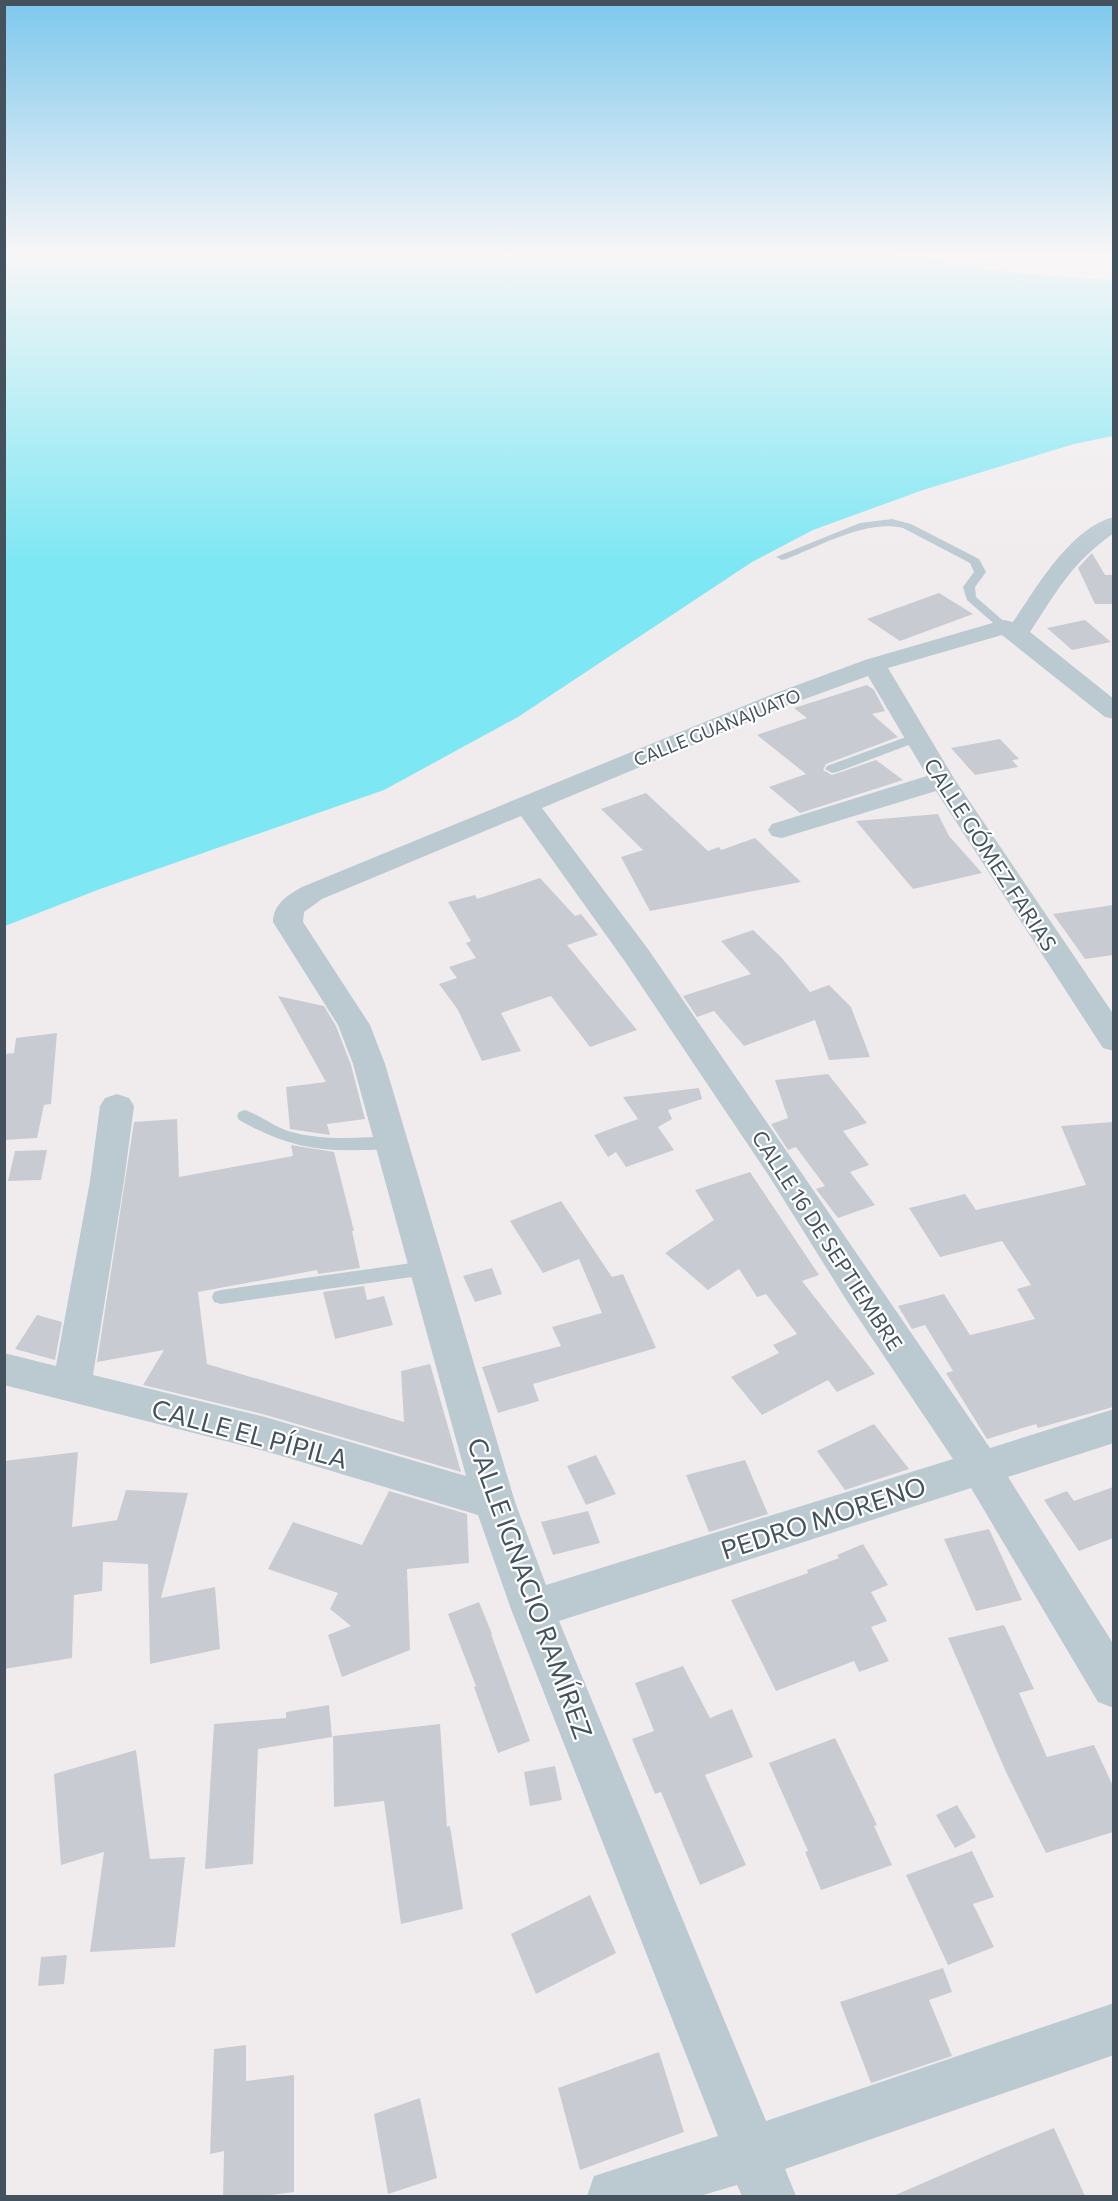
<svg xmlns="http://www.w3.org/2000/svg" width="1118" height="2201" viewBox="0 0 1118 2201" font-family="Commissioner,sans-serif">
<rect width="100%" height="100%" fill="#f0eced"/>
<path fill="#7ee7f4" d="M5,255H892L924,257L959,266L1036,275L1113,280V436L1074,444L923,490L813,530L752,562L518,717L384,790L100,889L5,926Z"/>
<g fill="#c8ccd2">
<path d="M1092,553L1105,575H1113V604H1095L1078,568Z"/>
<path d="M939,593L973,614L900,641L867,619Z"/>
<path d="M1085,620L1111,642L1072,650L1047,628Z"/>
<path d="M867,685L874,690L885,711L872,714L898,737L826,764L823,770L832,775L876,760L903,780L800,813L769,787L806,774L757,735L807,718L794,708Z"/>
<path d="M1000,739L1019,759L1012,760L1018,767L975,775L951,748Z"/>
<path d="M646,793L708,851L719,847L721,850L755,838L801,882L650,911L621,857L643,850L601,809Z"/>
<path d="M938,814L949,836L982,873L913,889L856,821Z"/>
<path d="M540,878L575,916L581,914L598,935L567,945L637,1030L590,1047L551,996L501,1013L521,1051L482,1061L458,1010L439,984L457,978L449,967L476,958L466,943L471,941L448,902L475,895L477,899Z"/>
<path d="M1113,905V955L1085,959L1053,914Z"/>
<path d="M753,930L781,957L810,992L829,985L851,1007L870,1057L829,1060L815,1020L744,1046L714,1011L697,1017L683,996L751,974L721,941Z"/>
<path d="M278,996L324,1006L336,1026L351,1065L365,1119L327,1124L330,1135L290,1129L286,1087L326,1082Z"/>
<path d="M57,1033L51,1104L44,1105L37,1138L4,1140V1054L14,1053L16,1038Z"/>
<path d="M828,1074L867,1123L843,1131L869,1165L850,1172L875,1205L838,1218L816,1189L825,1186L796,1147L788,1150L771,1124L788,1118L775,1080Z"/>
<path d="M699,1088L702,1099L668,1110L672,1119L658,1127L674,1150L626,1167L616,1152L608,1157L594,1135L638,1119L623,1097Z"/>
<path d="M177,1119L179,1177L293,1156L291,1145L334,1152L354,1231H352L360,1268L318,1274L317,1270L198,1292L207,1364L404,1422L401,1371L430,1364L461,1472L266,1415L143,1385L164,1350L97,1362L134,1122Z"/>
<path d="M1113,1122V1407L1038,1428L1036,1424L987,1439L946,1373L953,1371L925,1325L912,1329L898,1306L944,1294L970,1335L1035,1319L1017,1289L1031,1285L1002,1241L940,1257L909,1208L965,1194L976,1210L1086,1185L1061,1126Z"/>
<path d="M47,1150L41,1180L8,1181L15,1151Z"/>
<path d="M750,1172L819,1275L802,1281L875,1374L837,1392L828,1380L762,1415L731,1377L779,1353L773,1345L797,1334L766,1294L757,1297L739,1269L708,1290L665,1253L714,1220L695,1190Z"/>
<path d="M561,1201L612,1277L623,1274L656,1348L533,1384L539,1401L498,1413L482,1367L561,1346L552,1327L602,1313L579,1259L543,1273L510,1221Z"/>
<path d="M492,1268L502,1294L475,1302L463,1276Z"/>
<path d="M364,1286L367,1300L384,1296L393,1325L335,1339L323,1292Z"/>
<path d="M37,1315L62,1322L55,1360L15,1349Z"/>
<path d="M874,1424L909,1469L845,1490L817,1451Z"/>
<path d="M78,1452L72,1527L117,1520L126,1490L188,1493L161,1598L215,1587L220,1649L150,1664L148,1564L103,1562L102,1591L74,1595L72,1658L4,1669V1461Z"/>
<path d="M596,1455L616,1494L586,1505L567,1466Z"/>
<path d="M745,1460L768,1514L709,1532L686,1475Z"/>
<path d="M1113,1487V1538L1079,1551L1044,1500L1067,1491L1074,1501Z"/>
<path d="M389,1491L467,1514L469,1563L407,1569L410,1650L342,1677L328,1635L351,1626L330,1609L338,1593L268,1569L293,1522L362,1545Z"/>
<path d="M588,1511L600,1543L553,1555L541,1522Z"/>
<path d="M989,1529L1022,1600L976,1611L944,1539Z"/>
<path d="M863,1544L888,1585L871,1592L887,1621L871,1627L889,1661L859,1672L854,1661L776,1691L731,1600L808,1573L807,1570L839,1558L837,1555Z"/>
<path d="M479,1602L492,1634H491L530,1741L498,1753L474,1687L476,1686L448,1614Z"/>
<path d="M1004,1625L1034,1689L1019,1693L1047,1757L1094,1745L1113,1786V1832L1046,1853L1006,1772L948,1638Z"/>
<path d="M683,1666L710,1718L732,1709L753,1757L705,1775L746,1865L700,1885L661,1792L655,1794L632,1739L654,1731L635,1683Z"/>
<path d="M329,1705L332,1737L258,1749L253,1864L205,1869L214,1724L286,1718V1712Z"/>
<path d="M440,1724L447,1827L450,1826L463,1909L401,1924L384,1801L334,1807L333,1736Z"/>
<path d="M835,1738L877,1825L874,1826L892,1865L821,1890L805,1852L808,1851L769,1763Z"/>
<path d="M136,1750L150,1859L185,1857L175,1947L90,1952L104,1852L61,1865L54,1774Z"/>
<path d="M555,1766L562,1800L530,1806L524,1772Z"/>
<path d="M957,1805L976,1837L955,1848L936,1815Z"/>
<path d="M972,1851L994,1897L973,1904L994,1947L948,1965L906,1875Z"/>
<path d="M590,1895L616,1953L536,1994L511,1934Z"/>
<path d="M67,1955L64,1984L38,1986L41,1957Z"/>
<path d="M943,1968L952,1992L929,2000L952,2056L871,2083L840,2002Z"/>
<path d="M246,2045V2081L294,2075V2192L263,2196H223L224,2151L210,2154L214,2049Z"/>
<path d="M659,2052L684,2132L580,2170L558,2088Z"/>
<path d="M420,2098L437,2178L388,2194L374,2114Z"/>
<path d="M1054,2128L1085,2196H893L1004,2148Z"/>
</g>
<g fill="none" stroke-linecap="round" stroke-linejoin="round">
<g fill="#bbc9d1" fill-rule="evenodd">
<path d="M892,519L911,524L979,559L986,572L975,587L976,597L1008,625V629H1000L967,600L963,587L974,572L970,563L903,528C867,519 820,546 786,559L782,560L776,557L860,523Z"/>
<path d="M917,733L922,734L923,737L922,740L837,772L832,773L825,769L827,766Z"/>
<path d="M245,1110C260,1115 273,1126 288,1131C321,1141 358,1138 392,1136L398,1138L400,1142L398,1146C386,1150 373,1150 361,1150C313,1152 280,1143 239,1120L237,1116L239,1112Z"/>
<path d="M426,1261L432,1263L435,1268L432,1273L426,1275L221,1304L214,1302L212,1297L214,1292L221,1290Z"/>
</g>
<path fill="#bbc9d1" fill-rule="evenodd" d="M1114,517V533C1072,562 1057,591 1030,632L1114,699V719L1105,717L1002,635L888,668L955,780L1114,1015V1051L1103,1048L936,791L782,838L772,836L768,830L772,824L927,776L868,676L791,704L542,808L648,949L990,1448L1114,1409V1443L1008,1477L1114,1645V1708L1098,1702L971,1488L559,1621L766,2121L1114,2003V2055L785,2169L796,2196H742L737,2185L700,2196H587L594,2176L718,2136L511,1609L478,1515L265,1451L4,1385V1353L56,1366L90,1181L100,1106L105,1098L117,1094L129,1098L134,1106L124,1181L93,1375L265,1417L466,1476L353,1064L338,1025L273,922C273,904 288,895 302,887L773,694L865,660L996,622L1004,620L1013,622C1036,588 1071,527 1114,517ZM521,816L626,963L769,1176L847,1301L953,1459L546,1585L515,1502L385,1064L370,1025L303,922L304,912L322,899Z"/>
</g>
<linearGradient id="sky" x2="0" y2="1"><stop stop-color="#7dc8ed"/><stop offset="0.45" stop-color="#f8f6f7"/><stop offset="1" stop-color="#f8f6f7" stop-opacity="0"/></linearGradient>
<rect width="1118" height="563" fill="url(#sky)"/>
<g text-anchor="middle" dominant-baseline="central" stroke-width="4.5" stroke-linejoin="round" paint-order="stroke">
<g font-size="18" fill="#43525c" stroke="#fff">
<text transform="translate(717 727) rotate(-22)">CALLE GUANAJUATO</text>
</g>
<g font-size="21" fill="#43525c" stroke="#fff">
<text transform="translate(991 854) rotate(57)">CALLE GÓMEZ FARIAS</text>
<text transform="translate(828 1240) rotate(57)">CALLE 16 DE SEPTIEMBRE</text>
</g>
<g font-size="26" fill="#43525c" stroke="#fff">
<text transform="translate(250 1433) rotate(15)">CALLE EL PÍPILA</text>
<text transform="translate(823 1517) rotate(-18)">PEDRO MORENO</text>
<text transform="translate(531 1588) rotate(70)">CALLE IGNACIO RAMÍREZ</text>
</g>
</g>
<rect width="1118" height="2201" fill="none" stroke="#43525c" stroke-width="12"/>
</svg>
